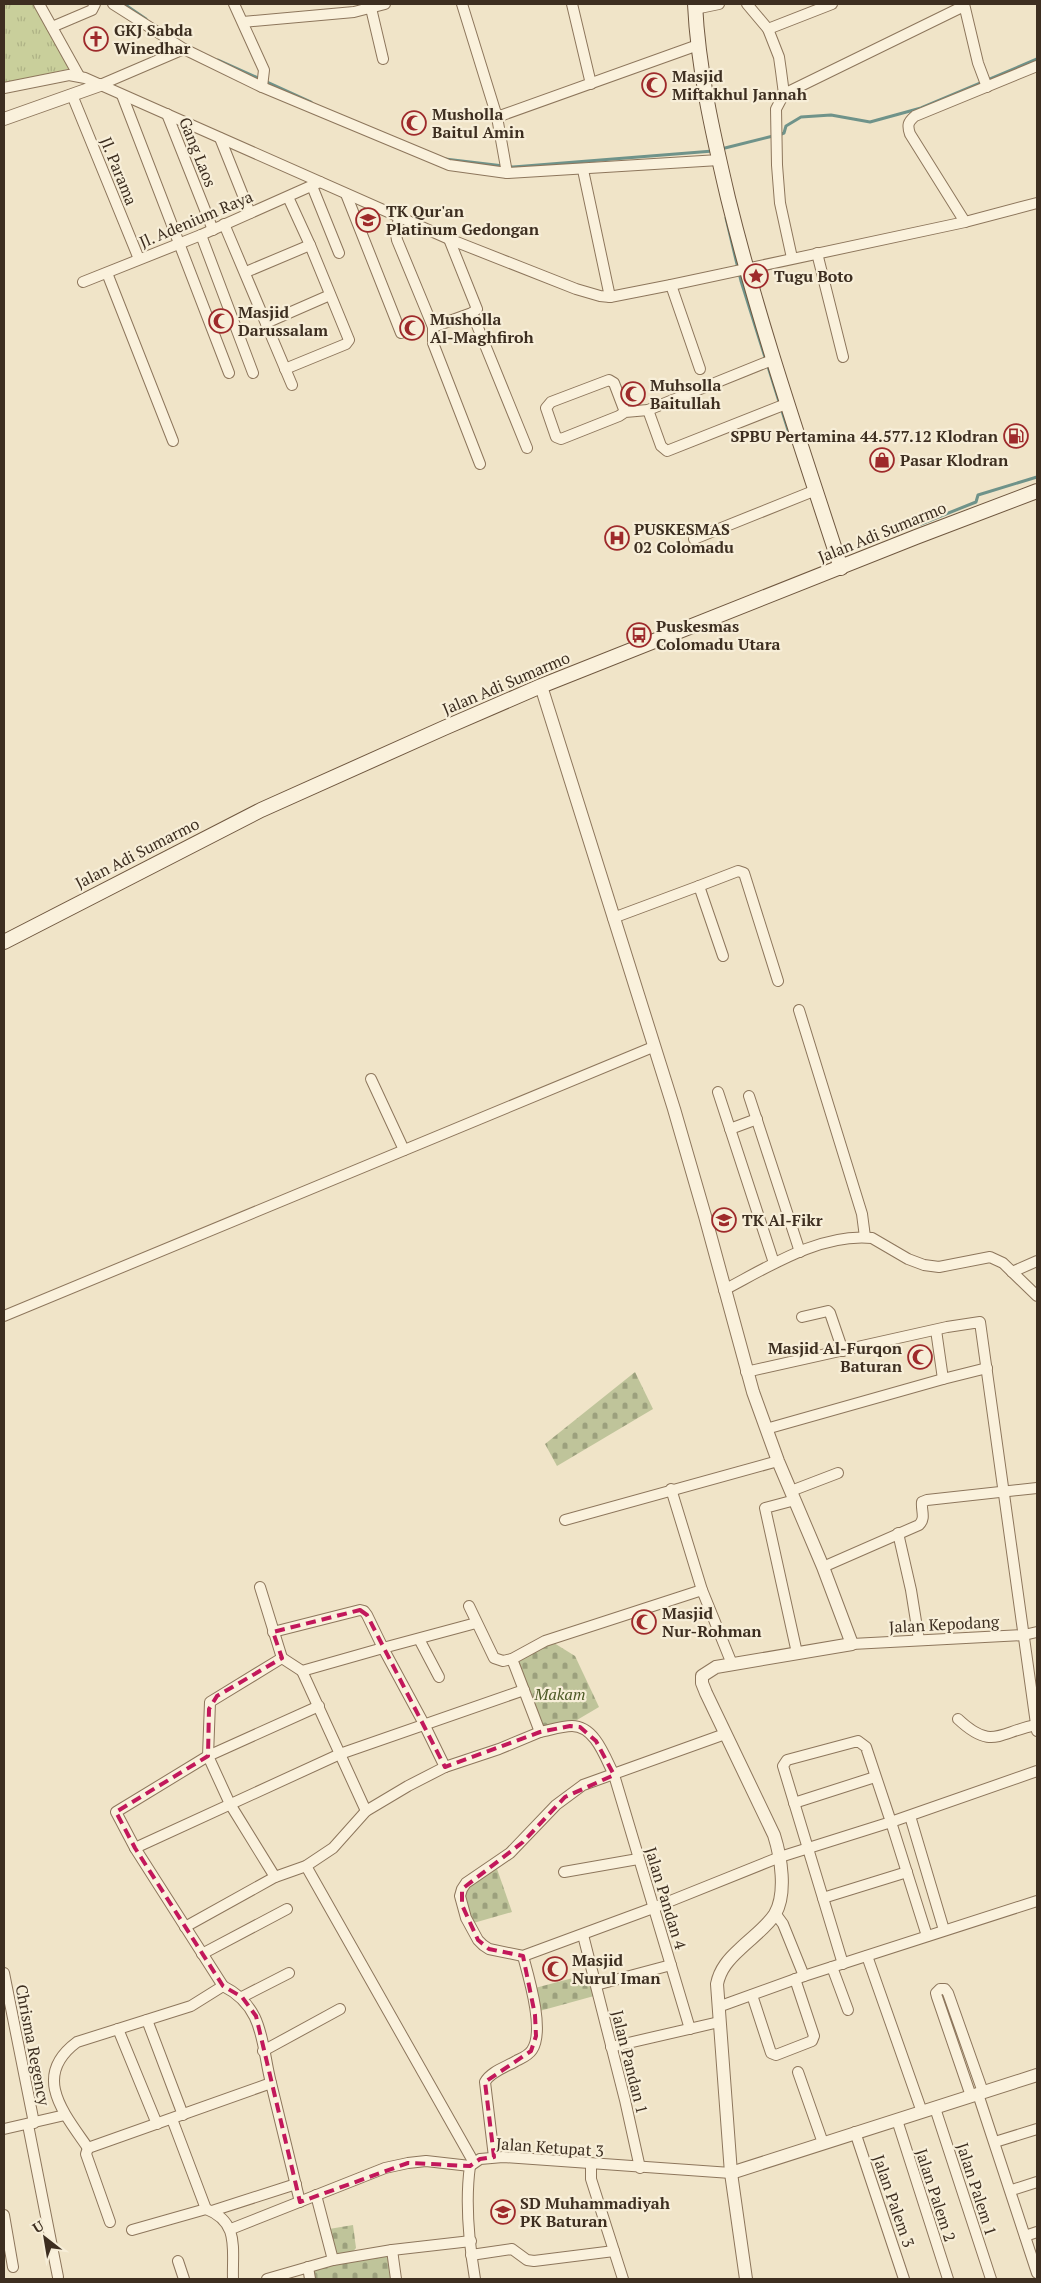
<svg xmlns="http://www.w3.org/2000/svg" width="1041" height="2283" viewBox="0 0 1041 2283" font-family="'PT Serif',serif">
<defs>
<pattern id="grass-tufts" width="24" height="20" patternUnits="userSpaceOnUse" patternTransform="scale(1.25)"><rect width="24" height="20" fill="#c9cf9b"/><path d="M3 7l-1-3M5 7V3M7 7l1-3M15 17l-1-3M17 17v-4M19 17l1-3" fill="none" stroke="#aeb285"/></pattern>
<pattern id="cemetery-stones" width="16" height="16" patternUnits="userSpaceOnUse" patternTransform="scale(1.25)"><rect width="16" height="16" fill="#bfc49a"/><path d="M2 7V4a2 2 0 0 1 4 0v3zM10 15v-3a2 2 0 0 1 4 0v3z" fill="#9ca07d"/></pattern>
</defs>
<rect width="100%" height="100%" fill="#f0e4c8"/>
<path fill="url(#grass-tufts)" d="M4,4H38L72,68L4,84Z"/>
<g fill="url(#cemetery-stones)">
<path d="M635,1372L653,1409L557,1466L545,1444Z"/>
<path d="M554,1643L575,1656L599,1707L577,1720L542,1728L518,1662L541,1647Z"/>
<path d="M497,1869L512,1912L470,1924L464,1894L477,1880Z"/>
<path d="M588,1974L594,1996L536,2012L535,1988Z"/>
<path d="M353,2225L356,2248C351,2255 344,2255 336,2253L329,2229Z"/>
<path d="M391,2254L395,2279H314L313,2268Z"/>
</g>
<g fill="none" stroke-linecap="round" stroke-linejoin="round">
<g stroke="#6f938a" stroke-width="3">
<path d="M124,4L146,19"/>
<path d="M218,60L311,102"/>
<path d="M779,135L784,133L786,126L801,117L831,115L870,122L921,108L1037,59"/>
<path d="M721,149L773,136"/>
<path d="M445,159L513,167L713,151"/>
<path d="M726,218L741,281L788,430L790,431"/>
<path d="M921,524L976,502L978,495L1037,477"/>
</g>
<g stroke="#8d765c" stroke-width="12">
<g id="minor">
<path d="M39,4L79,76"/>
<path d="M113,4L184,49L262,87L449,165L507,173L719,160"/>
<path d="M234,4L264,70L262,87"/>
<path d="M370,4L383,59"/>
<path d="M462,4L497,117L507,173"/>
<path d="M572,4L591,84"/>
<path d="M747,4L768,29L779,57L781,71L784,94L776,109L777,165L780,203L792,258"/>
<path d="M964,4L978,63L987,87"/>
<path d="M695,9L719,4"/>
<path d="M243,22L354,12L385,4"/>
<path d="M52,27L92,10L95,4"/>
<path d="M768,29L832,4"/>
<path d="M100,85L184,49"/>
<path d="M4,88L69,75L85,78L449,239L576,289L600,296L610,297L671,285L965,222L1037,203"/>
<path d="M784,94L964,6"/>
<path d="M72,95L139,259"/>
<path d="M122,95L229,373"/>
<path d="M167,114L213,230"/>
<path d="M497,117L698,45"/>
<path d="M220,138L250,213"/>
<path d="M583,170L610,297"/>
<path d="M312,186L339,253"/>
<path d="M346,194L401,333"/>
<path d="M399,217L396,234L397,240L433,327V343L480,464"/>
<path d="M965,222L910,134C907,125 908,122 915,116L1037,66"/>
<path d="M224,224L292,385"/>
<path d="M201,235L253,373"/>
<path d="M817,253L843,357"/>
<path d="M246,272L310,245"/>
<path d="M107,273L173,441"/>
<path d="M83,282L201,235L320,182"/>
<path d="M671,285L700,369"/>
<path d="M472,313L527,448"/>
<path d="M266,323L330,295"/>
<path d="M433,327L472,313L477,309L449,239"/>
<path d="M285,369L346,344L349,340L310,245L288,197"/>
<path d="M648,410L661,446L667,451L786,404"/>
<path d="M625,412L614,383L609,380L551,402L546,408L556,437L561,439L619,416L625,412L648,410L772,360"/>
<path d="M694,539L816,490"/>
<path d="M699,886L738,871L744,873L778,981"/>
<path d="M613,918L699,886L723,956"/>
<path d="M799,1010L862,1214L865,1237"/>
<path d="M371,1079L404,1150"/>
<path d="M718,1092L774,1263"/>
<path d="M749,1096L800,1252"/>
<path d="M730,1129L757,1119"/>
<path d="M1012,1272L1037,1261"/>
<path d="M724,1290C768,1267 820,1233 872,1238L908,1259L924,1265L939,1267L990,1257L1003,1263L1037,1296"/>
<path d="M4,1316L653,1047"/>
<path d="M802,1317L828,1311L830,1313L843,1351"/>
<path d="M936,1330L943,1379"/>
<path d="M746,1372L947,1327L980,1322L1037,1731"/>
<path d="M766,1429L943,1379L987,1368"/>
<path d="M671,1489L702,1590L732,1664"/>
<path d="M791,1491L838,1473"/>
<path d="M795,1500L765,1508L797,1653"/>
<path d="M565,1520L778,1461"/>
<path d="M898,1533L911,1590L919,1640"/>
<path d="M823,1567L919,1525C926,1518 921,1511 922,1502L927,1500L1037,1488"/>
<path d="M260,1587L282,1658L210,1702L208,1756L116,1812L135,1848L223,1986L191,2006L77,2042C31,2076 64,2113 88,2148L271,2083L300,2202"/>
<path d="M469,1606L494,1658L503,1661L512,1659"/>
<path d="M273,1632L360,1610L364,1611L367,1615L383,1648L302,1671L282,1658"/>
<path d="M419,1639L439,1677"/>
<path d="M852,1644L1024,1635L1037,1632"/>
<path d="M302,1671L366,1811"/>
<path d="M958,1719C992,1751 999,1732 1036,1725"/>
<path d="M725,1734L583,1785L556,1805L510,1853L466,1883L462,1889L460,1896L466,1918L478,1940L483,1945L489,1949L523,1956L653,1908L780,1857L891,1822L866,1747L858,1741L787,1760L783,1766L843,1964"/>
<path d="M445,1767L424,1724L383,1648L476,1623"/>
<path d="M794,1803L875,1777"/>
<path d="M910,1816L944,1930"/>
<path d="M135,1848L340,1754L524,1690"/>
<path d="M306,1866L473,2161"/>
<path d="M564,1872L638,1859"/>
<path d="M275,1877L230,1804L208,1756L319,1706"/>
<path d="M823,1898L907,1872"/>
<path d="M775,1913L783,1924L804,1976"/>
<path d="M185,1927L275,1877L306,1866L333,1848L366,1811L408,1786L445,1767L499,1749L540,1732"/>
<path d="M583,1935L625,2100L640,2168"/>
<path d="M927,1936L891,1822L1037,1771"/>
<path d="M202,1954L287,1909"/>
<path d="M867,1956L922,2112"/>
<path d="M832,1967L848,2010"/>
<path d="M4,1973L34,2123"/>
<path d="M596,1985L671,1965"/>
<path d="M223,1986C265,2007 261,2044 271,2083"/>
<path d="M752,1995L771,2053L776,2055L812,2041L814,2036L795,1979"/>
<path d="M242,1997L289,1973"/>
<path d="M718,2007L804,1976L1037,1901"/>
<path d="M147,2020L183,2115"/>
<path d="M118,2029L157,2124"/>
<path d="M690,2029L614,1775C605,1757 595,1726 572,1726C562,1726 550,1730 540,1732L512,1659L545,1641L702,1590"/>
<path d="M611,2047L719,2022"/>
<path d="M263,2051L340,2009"/>
<path d="M798,2072L823,2143"/>
<path d="M978,2094L1037,2273"/>
<path d="M971,2096L937,1997L936,1993L940,1989H945L948,1993L983,2092"/>
<path d="M935,2108L991,2279"/>
<path d="M172,2119L206,2209"/>
<path d="M897,2120L948,2279"/>
<path d="M28,2125L58,2277"/>
<path d="M4,2129L65,2115"/>
<path d="M855,2132L904,2279"/>
<path d="M995,2142L1037,2129"/>
<path d="M88,2148L86,2154L110,2222"/>
<path d="M494,2157L485,2082C490,2072 506,2067 516,2061C522,2058 528,2056 532,2050C545,2031 529,1978 523,1956"/>
<path d="M591,2164V2179L623,2279"/>
<path d="M470,2166C465,2202 469,2243 475,2279"/>
<path d="M1012,2190L1037,2182"/>
<path d="M316,2195L333,2260"/>
<path d="M212,2211L296,2184"/>
<path d="M4,2215L13,2267"/>
<path d="M231,2229L385,2168L408,2163L426,2161L470,2166L480,2159L503,2157L731,2173"/>
<path d="M132,2230L206,2209C240,2222 232,2249 233,2279"/>
<path d="M1025,2236L1037,2232"/>
<path d="M392,2250L396,2279"/>
<path d="M471,2255L512,2249L527,2260L534,2261L614,2251"/>
<path d="M178,2261L184,2279"/>
<path d="M308,2267L310,2279"/>
<path d="M267,2279L333,2260L392,2250L471,2241"/>
</g>
</g>
<g stroke="#8d765c" stroke-width="14">
<g id="tertiary">
<path d="M4,119L100,85"/>
<path d="M541,686L674,1109L705,1216L753,1392L778,1461L823,1567L852,1644L716,1667L702,1676V1683L706,1693L774,1835C781,1857 787,1893 775,1914C766,1928 751,1938 740,1949C729,1959 720,1969 717,1984L731,2173L746,2279"/>
<path d="M731,2173L1037,2075"/>
</g>
</g>
<g stroke="#6f573f" stroke-width="16">
<g id="secondary">
<path d="M695,4C698,69 713,134 728,198C759,324 801,445 841,568"/>
<path d="M4,942L261,810L444,728L541,686L916,537L1037,491"/>
</g>
</g>
<use href="#minor" stroke="#faf1dc" stroke-width="10"/>
<use href="#tertiary" stroke="#faf1dc" stroke-width="12"/>
<use href="#secondary" stroke="#faf1dc" stroke-width="14"/>
</g>
<path fill="none" stroke="#c2185b" stroke-width="4" stroke-dasharray="10 6" stroke-linejoin="round" d="M360,1610L367,1615L445,1767L540,1732L570,1726L580,1727L596,1741L614,1775L565,1797L523,1842L462,1889V1905L478,1940L489,1949L523,1956L535,2015L536,2036L531,2051L485,2082L494,2157L480,2159L470,2166L408,2163L300,2202L256,2016L242,1997L223,1986L135,1848L116,1812L208,1756L209,1709L217,1696L282,1658L273,1632Z"/>
<defs>
<g id="church-ring" transform="scale(1.25)"><circle r="9.5" fill="#f7eed8" stroke="#9e2a2b" stroke-width="1.5"/><path d="M-1.2-6h2.4v3.5h3.3v2.4h-3.3V6h-2.4V-.1h-3.3v-2.4h3.3Z" fill="#9e2a2b"/></g>
<g id="mosque-ring" transform="scale(1.25)"><circle r="9.5" fill="#f7eed8" stroke="#9e2a2b" stroke-width="1.5"/><path d="M3.5-4.9A6 6 0 1 0 3.5 4.9A5 5 0 1 1 3.5-4.9Z" fill="#9e2a2b"/></g>
<g id="school-ring" transform="scale(1.25)"><circle r="9.5" fill="#f7eed8" stroke="#9e2a2b" stroke-width="1.5"/><path d="M0-5L7-2L0 1L-7-2ZM-4 1L0 2.5L4 1V4Q0 6-4 4Z" fill="#9e2a2b"/></g>
<g id="sight-ring" transform="scale(1.25)"><circle r="9.5" fill="#f7eed8" stroke="#9e2a2b" stroke-width="1.5"/><path d="M0-6L1.8-2.2L6-1.7L2.9 1.2L3.7 5.4L0 3.3L-3.7 5.4L-2.9 1.2L-6-1.7L-1.8-2.2Z" fill="#9e2a2b"/></g>
<g id="fuel-ring" transform="scale(1.25)"><circle r="9.5" fill="#f7eed8" stroke="#9e2a2b" stroke-width="1.5"/><path d="M-5.5-6h7V0h2V4h1.3V-2.5L3-4.5l.8-.8L6-3V5H2.5V1h-1V6h-7ZM-4.2-4.7v3.2H.2V-4.7Z" fill="#9e2a2b"/></g>
<g id="shop-ring" transform="scale(1.25)"><circle r="9.5" fill="#f7eed8" stroke="#9e2a2b" stroke-width="1.5"/><path d="M-5-2.5h2.3a2.7 3.5 0 0 1 5.4 0H5L5.5 6h-11ZM-1.5-2.5h3a1.5 2.3 0 0 0-3 0Z" fill="#9e2a2b"/></g>
<g id="hospital-ring" transform="scale(1.25)"><circle r="9.5" fill="#f7eed8" stroke="#9e2a2b" stroke-width="1.5"/><path d="M-5-5h3v3.5h4V-5h3V5h-3V1.5h-4V5h-3Z" fill="#9e2a2b"/></g>
<g id="bus-ring" transform="scale(1.25)"><circle r="9.5" fill="#f7eed8" stroke="#9e2a2b" stroke-width="1.5"/><path d="M-5-6H5V4H4V6H2V4H-2V6H-4V4H-5ZM-3.5-4V0h7V-4ZM-3.5 1.2v1.5H-2V1.2ZM2 1.2v1.5H3.5V1.2Z" fill="#9e2a2b"/></g>
</defs>
<g fill-rule="evenodd">
<use href="#church-ring" x="96" y="39"/>
<use href="#mosque-ring" x="654" y="85"/>
<use href="#mosque-ring" x="414" y="123"/>
<use href="#school-ring" x="368" y="220"/>
<use href="#sight-ring" x="756" y="276"/>
<use href="#mosque-ring" x="221" y="321"/>
<use href="#mosque-ring" x="412" y="328"/>
<use href="#mosque-ring" x="633" y="394"/>
<use href="#fuel-ring" x="1016" y="436"/>
<use href="#shop-ring" x="882" y="460"/>
<use href="#hospital-ring" x="617" y="538"/>
<use href="#bus-ring" x="639" y="635"/>
<use href="#school-ring" x="724" y="1220"/>
<use href="#mosque-ring" x="920" y="1357"/>
<use href="#mosque-ring" x="644" y="1622"/>
<use href="#mosque-ring" x="555" y="1969"/>
<use href="#school-ring" x="503" y="2212"/>
</g>
<g text-anchor="middle" dominant-baseline="central" stroke-width="4.5" stroke-linejoin="round" paint-order="stroke">
<g font-size="16" font-weight="bold" fill="#3d2e20" stroke="#f7eed8" text-anchor="start">
<text x="114" y="30">GKJ Sabda<tspan x="114" dy="18">Winedhar</tspan></text>
<text x="672" y="76">Masjid<tspan x="672" dy="18">Miftakhul Jannah</tspan></text>
<text x="432" y="114">Musholla<tspan x="432" dy="18">Baitul Amin</tspan></text>
<text x="386" y="211">TK Qur'an<tspan x="386" dy="18">Platinum Gedongan</tspan></text>
<text x="774" y="276">Tugu Boto</text>
<text x="238" y="312">Masjid<tspan x="238" dy="18">Darussalam</tspan></text>
<text x="430" y="319">Musholla<tspan x="430" dy="18">Al-Maghfiroh</tspan></text>
<text x="650" y="385">Muhsolla<tspan x="650" dy="18">Baitullah</tspan></text>
<text x="998" y="436" text-anchor="end">SPBU Pertamina 44.577.12 Klodran</text>
<text x="900" y="460">Pasar Klodran</text>
<text x="634" y="529">PUSKESMAS<tspan x="634" dy="18">02 Colomadu</tspan></text>
<text x="656" y="626">Puskesmas<tspan x="656" dy="18">Colomadu Utara</tspan></text>
<text x="742" y="1220">TK Al-Fikr</text>
<text x="902" y="1348" text-anchor="end">Masjid Al-Furqon<tspan x="902" dy="18">Baturan</tspan></text>
<text x="662" y="1613">Masjid<tspan x="662" dy="18">Nur-Rohman</tspan></text>
<text x="572" y="1960">Masjid<tspan x="572" dy="18">Nurul Iman</tspan></text>
<text x="520" y="2203">SD Muhammadiyah<tspan x="520" dy="18">PK Baturan</tspan></text>
</g>
<g font-size="16" fill="#3d2e20" stroke="#f7eed8">
<text transform="translate(198 152) rotate(68)">Gang Laos</text>
<text transform="translate(119 171) rotate(68)">Jl. Parama</text>
<text transform="translate(196 219) rotate(-23)">Jl. Adenium Raya</text>
<text transform="translate(882 532) rotate(-22)">Jalan Adi Sumarmo</text>
<text transform="translate(506 683) rotate(-23)">Jalan Adi Sumarmo</text>
<text transform="translate(137 853) rotate(-27)">Jalan Adi Sumarmo</text>
<text transform="translate(944 1624) rotate(-3)">Jalan Kepodang</text>
<text transform="translate(666 1898) rotate(73)">Jalan Pandan 4</text>
<text transform="translate(33 2045) rotate(79)">Chrisma Regency</text>
<text transform="translate(630 2062) rotate(76)">Jalan Pandan 1</text>
<text transform="translate(550 2147) rotate(4)">Jalan Ketupat 3</text>
<text transform="translate(977 2189) rotate(72)">Jalan Palem 1</text>
<text transform="translate(936 2195) rotate(72)">Jalan Palem 2</text>
<text transform="translate(894 2201) rotate(71)">Jalan Palem 3</text>
</g>
<g font-size="16" font-style="italic" fill="#4d5a26" stroke="#f7eed8">
<text x="560" y="1694">Makam</text>
</g>
</g>
<rect width="1041" height="2283" fill="none" stroke="#3d2e20" stroke-width="10"/>
<g transform="translate(45 2238) rotate(329)" stroke="#f7eed8" stroke-width="4" paint-order="stroke">
<path d="M0-4L9 19L0 12L-9 19Z" fill="#3d2e20"/>
<text y="-8" font-size="14" font-weight="bold" text-anchor="middle" fill="#3d2e20">U</text>
</g>
</svg>
